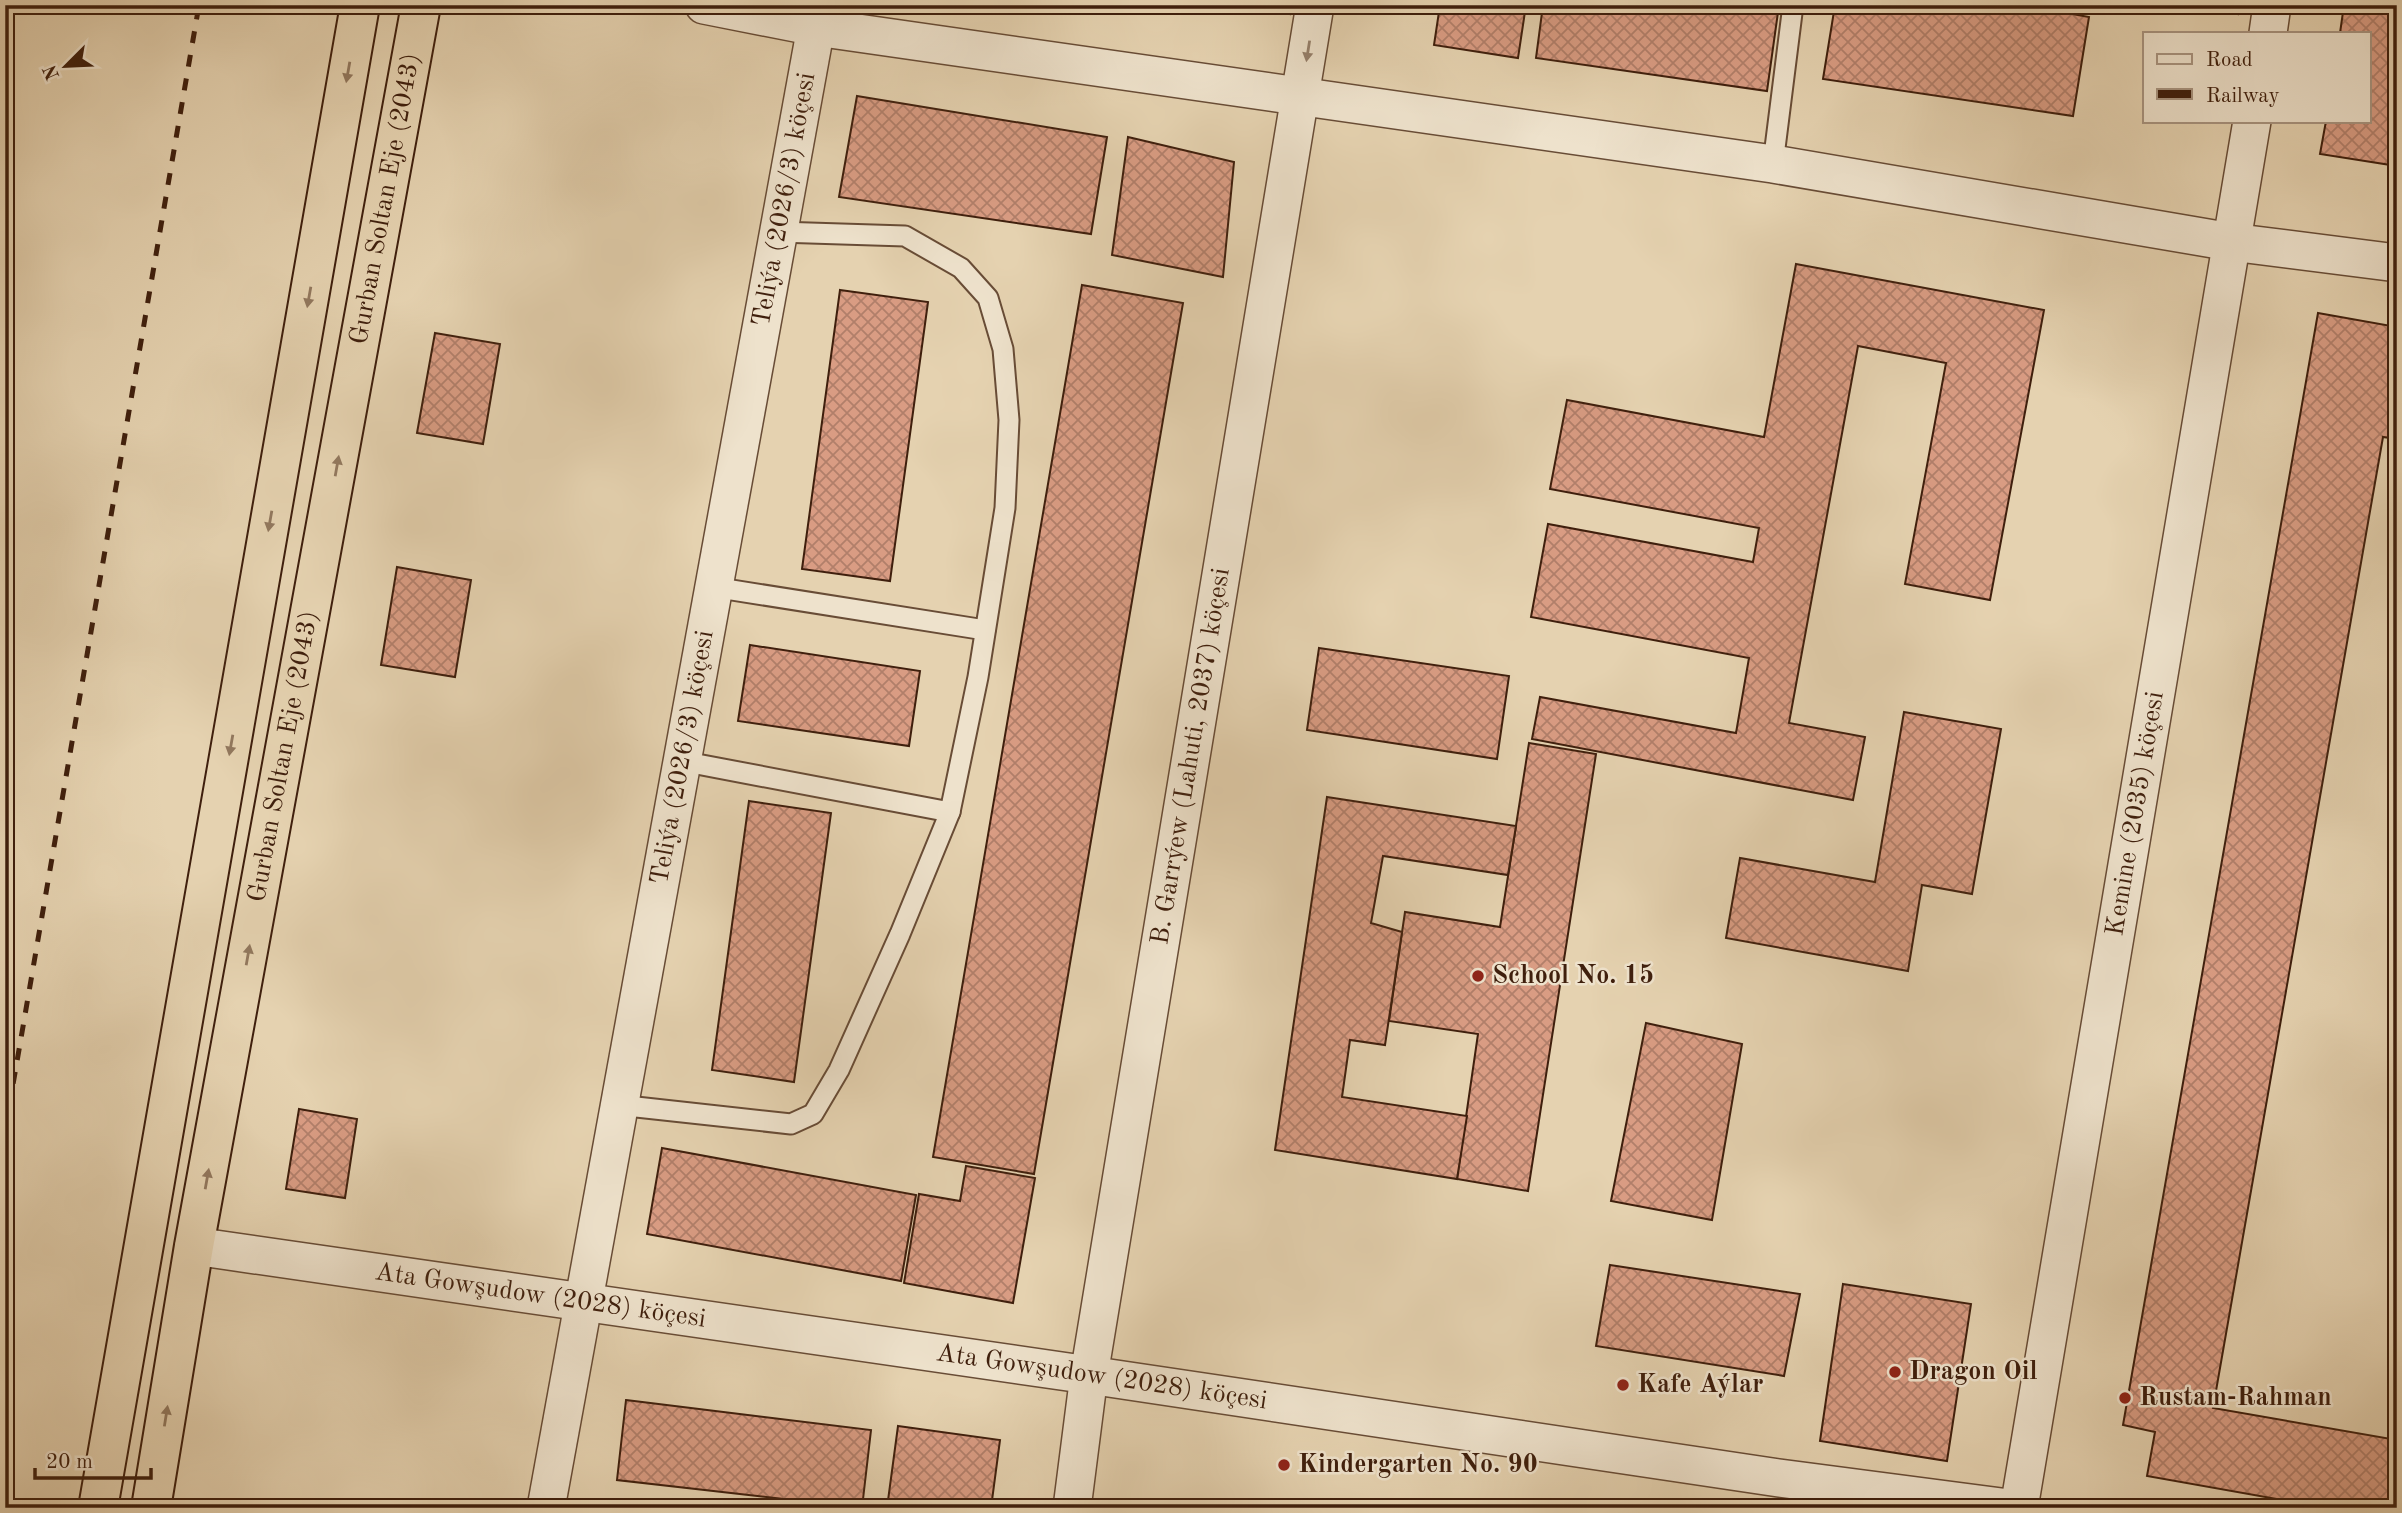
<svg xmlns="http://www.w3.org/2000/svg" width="2402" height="1513" viewBox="0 0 2402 1513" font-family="'Old Standard TT',serif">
<defs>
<pattern id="building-cross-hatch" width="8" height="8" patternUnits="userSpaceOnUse" patternTransform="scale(1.75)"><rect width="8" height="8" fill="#d99c83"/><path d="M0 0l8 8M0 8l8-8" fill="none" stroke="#b17f6a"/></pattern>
</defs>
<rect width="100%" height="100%" fill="#e5d2b0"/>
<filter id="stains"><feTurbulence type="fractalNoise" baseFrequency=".00286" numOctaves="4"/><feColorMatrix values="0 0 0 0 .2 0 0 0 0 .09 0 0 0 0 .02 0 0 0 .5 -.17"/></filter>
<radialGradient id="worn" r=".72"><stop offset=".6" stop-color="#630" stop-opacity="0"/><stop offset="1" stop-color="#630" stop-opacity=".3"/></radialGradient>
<g fill="url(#building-cross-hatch)" stroke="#3f1f0d" stroke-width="2">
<path d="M1231,5H1291L1290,14Z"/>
<path d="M1440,5H1526L1518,58L1434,45Z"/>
<path d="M1543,5H1779L1767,91L1536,58Z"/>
<path d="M1835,5H2023L2089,17L2073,116L1823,79Z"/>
<path d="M2179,5H2239L2238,14Z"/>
<path d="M2344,5H2397V166L2320,154L2326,121H2369V33H2340Z"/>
<path d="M857,96L1107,137L1091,234L839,197Z"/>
<path d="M1128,137L1234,162L1223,277L1112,255Z"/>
<path d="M1796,264L2044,310L1990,600L1905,584L1946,363L1858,346L1789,723L1865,737L1853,800L1532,739L1540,697L1736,733L1749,658L1531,617L1548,524L1753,562L1759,528L1550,489L1567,400L1764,437Z"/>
<path d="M1082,285L1183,303L1034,1174L933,1157Z"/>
<path d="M840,290L928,302L890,581L802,569Z"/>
<path d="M2318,313L2397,327V439L2383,437L2213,1408L2397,1440V1508H2327L2147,1476L2155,1432L2123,1425Z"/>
<path d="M435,333L500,344L483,444L417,433Z"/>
<path d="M397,567L471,580L455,677L381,665Z"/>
<path d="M750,645L920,671L909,746L738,721Z"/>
<path d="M1319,648L1509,676L1497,759L1307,730Z"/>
<path d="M1904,712L2001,729L1972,894L1922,885L1908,971L1726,938L1740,858L1875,882Z"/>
<path d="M1529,743L1596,754L1528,1191L1457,1179L1478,1034L1389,1021L1405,912L1500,927Z"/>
<path d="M1327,797L1516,826L1508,875L1383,856L1371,923L1402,932L1385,1045L1350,1040L1342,1097L1467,1116L1457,1179L1275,1150Z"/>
<path d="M749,801L831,813L794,1082L712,1070Z"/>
<path d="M1646,1023L1742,1044L1712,1220L1611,1201Z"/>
<path d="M299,1109L357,1119L345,1198L286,1189Z"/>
<path d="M662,1148L916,1195L901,1281L647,1234Z"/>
<path d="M966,1166L1035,1178L1013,1303L904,1283L919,1194L960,1201Z"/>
<path d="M1610,1265L1800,1294L1784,1376L1596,1346Z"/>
<path d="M1843,1284L1971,1304L1947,1461L1820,1441Z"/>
<path d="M626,1400L871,1430L862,1508L617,1480Z"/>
<path d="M898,1426L1000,1440L991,1508H887Z"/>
</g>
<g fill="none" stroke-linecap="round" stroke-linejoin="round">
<g stroke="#684c36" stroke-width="23">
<g id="lane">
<path d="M1773,164L1793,5"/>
<path d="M713,587L985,630"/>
<path d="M681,761L950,812"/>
<path d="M618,1105L791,1124L813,1114L839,1070L900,934L950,812L978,677L1005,508L1009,420L1003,349L988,298L961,268L905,236L778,232"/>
</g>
</g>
<g stroke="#684c36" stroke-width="40">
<g id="street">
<path d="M704,5L816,27L1773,164L2231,242L2397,263"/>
<path d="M2268,33L2272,5"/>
<path id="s1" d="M194,1246L1089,1375L1779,1478L2009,1508"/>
<path id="s2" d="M546,1508L820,5"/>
<path id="s3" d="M1072,1508L1089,1375L1315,5"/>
<path id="s4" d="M2019,1508L2252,121"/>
</g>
</g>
<g stroke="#3f1f0d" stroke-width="42">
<g id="highway">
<path d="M98,1508L360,5"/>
<path id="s5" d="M151,1508L194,1246L421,5"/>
</g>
</g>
<use href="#lane" stroke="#eee2cc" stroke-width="19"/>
<use href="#street" stroke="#eee2cc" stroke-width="37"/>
<use href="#highway" stroke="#e5d2b0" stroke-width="38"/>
<path stroke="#3f1f0d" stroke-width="5" stroke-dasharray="12 12" stroke-linecap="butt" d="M5,1131L199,5"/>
</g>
<defs><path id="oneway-solid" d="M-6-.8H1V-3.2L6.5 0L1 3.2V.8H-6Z" transform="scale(1.75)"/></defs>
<use fill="#96806c" href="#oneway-solid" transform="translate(1308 51) rotate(99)"/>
<g fill="#92785e">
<use href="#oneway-solid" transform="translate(348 72) rotate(100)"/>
<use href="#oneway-solid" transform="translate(309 297) rotate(100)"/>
<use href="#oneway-solid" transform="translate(337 466) rotate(-80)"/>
<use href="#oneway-solid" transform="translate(270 521) rotate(100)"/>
<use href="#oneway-solid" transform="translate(231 745) rotate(100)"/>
<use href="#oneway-solid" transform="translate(248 955) rotate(-80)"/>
<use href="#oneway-solid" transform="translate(207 1179) rotate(-80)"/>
<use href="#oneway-solid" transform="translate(166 1416) rotate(-81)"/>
</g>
<g fill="#8f2418" stroke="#eee2cc" stroke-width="2.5">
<circle cx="1478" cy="976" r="7"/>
<circle cx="1895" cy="1372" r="7"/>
<circle cx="1623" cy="1385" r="7"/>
<circle cx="2125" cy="1398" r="7"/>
<circle cx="1284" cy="1465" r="7"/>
</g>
<g text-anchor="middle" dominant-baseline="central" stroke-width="5" stroke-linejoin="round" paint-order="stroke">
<g font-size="26" fill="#3f1f0d" stroke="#eee2cc">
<text stroke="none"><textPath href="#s5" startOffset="1330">Gurban Soltan Eje (2043)</textPath></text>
<text stroke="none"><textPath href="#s2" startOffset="1330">Teliýa (2026/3) köçesi</textPath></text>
<text stroke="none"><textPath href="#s5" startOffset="763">Gurban Soltan Eje (2043)</textPath></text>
<text stroke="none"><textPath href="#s2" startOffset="763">Teliýa (2026/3) köçesi</textPath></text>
<text stroke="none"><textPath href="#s3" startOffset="761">B. Garrýew (Lahuti, 2037) köçesi</textPath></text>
<text stroke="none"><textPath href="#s4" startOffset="704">Kemine (2035) köçesi</textPath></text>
<text stroke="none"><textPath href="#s1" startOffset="350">Ata Gowşudow (2028) köçesi</textPath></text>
<text stroke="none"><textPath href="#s1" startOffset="917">Ata Gowşudow (2028) köçesi</textPath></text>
</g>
<g font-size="26" font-weight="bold" fill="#3f1f0d" stroke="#eee2cc" text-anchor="start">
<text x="1492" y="976">School No. 15</text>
<text x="1909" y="1372">Dragon Oil</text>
<text x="1637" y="1385">Kafe Aýlar</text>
<text x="2139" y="1398">Rustam-Rahman</text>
<text x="1298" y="1465">Kindergarten No. 90</text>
</g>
</g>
<rect width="2402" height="1513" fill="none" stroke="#e5d2b0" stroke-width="28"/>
<rect x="7" y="7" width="2388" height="1499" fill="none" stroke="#3f1f0d" stroke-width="3.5"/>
<rect x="14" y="14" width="2374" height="1485" fill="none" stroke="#3f1f0d" stroke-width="2"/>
<rect x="2143" y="32" width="228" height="91" fill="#eee2cc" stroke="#a89480" stroke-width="2"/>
<rect x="2157" y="54" width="35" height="10" fill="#eee2cc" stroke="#a89480" stroke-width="2"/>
<text x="2206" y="66" font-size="21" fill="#3f1f0d">Road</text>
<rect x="2157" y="89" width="35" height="10" fill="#3f1f0d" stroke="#a89480" stroke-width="2"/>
<text x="2206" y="102" font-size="21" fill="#3f1f0d">Railway</text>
<g transform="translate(66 66) rotate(246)" stroke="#eee2cc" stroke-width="5" paint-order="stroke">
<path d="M0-5L12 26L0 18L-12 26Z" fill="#3f1f0d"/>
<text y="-10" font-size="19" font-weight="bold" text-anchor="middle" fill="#3f1f0d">N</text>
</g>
<path d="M35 1468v10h116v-10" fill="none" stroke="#3f1f0d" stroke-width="3.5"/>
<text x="46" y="1468" font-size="21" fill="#3f1f0d" stroke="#eee2cc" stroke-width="5" paint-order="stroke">20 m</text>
<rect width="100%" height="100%" filter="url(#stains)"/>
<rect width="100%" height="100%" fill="url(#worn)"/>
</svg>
